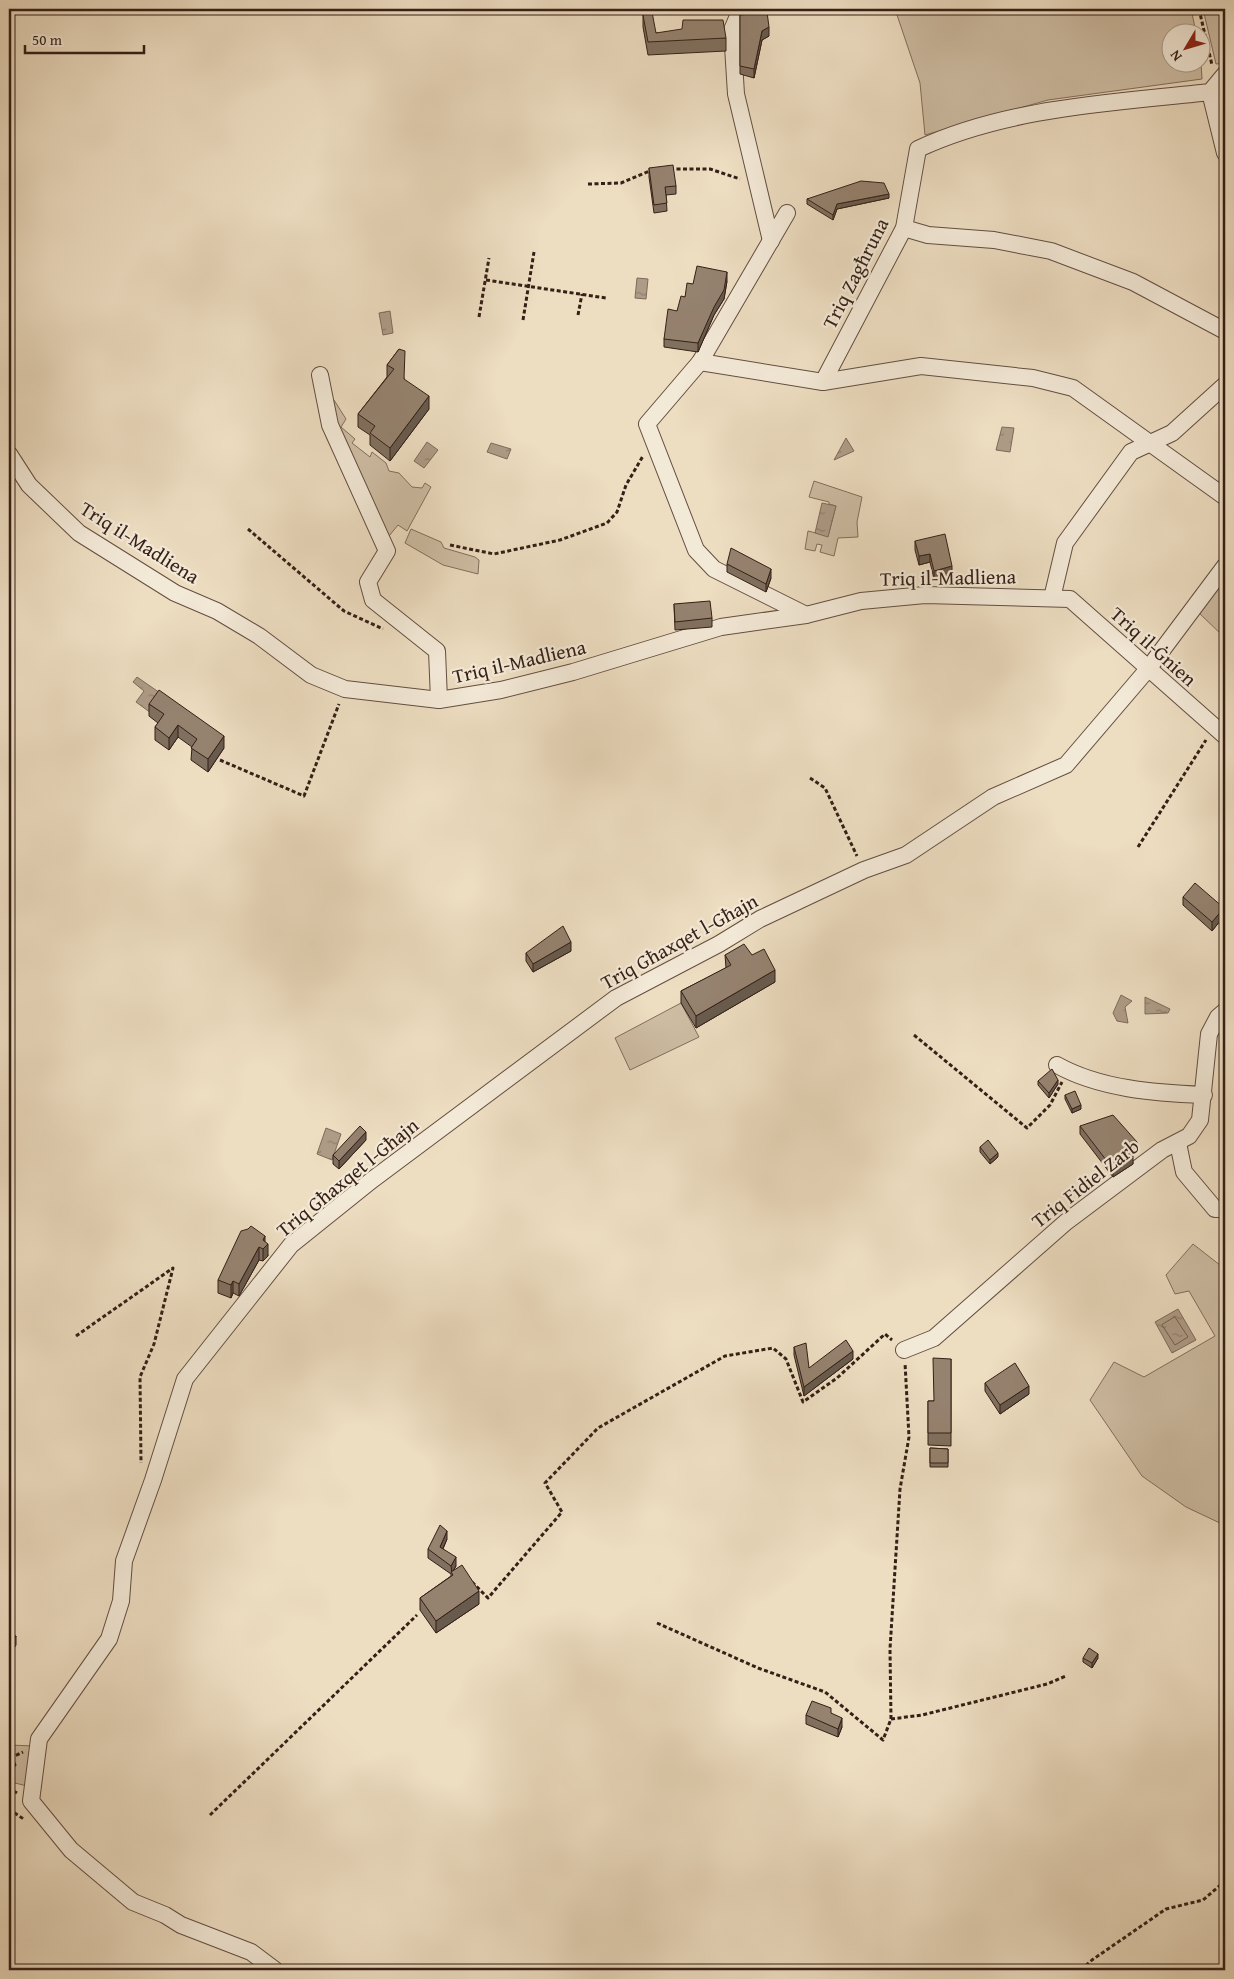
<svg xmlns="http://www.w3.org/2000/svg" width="1234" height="1979" viewBox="0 0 1234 1979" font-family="'Gentium Book Plus',serif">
<defs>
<pattern id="water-ripples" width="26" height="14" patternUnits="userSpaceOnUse" patternTransform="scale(1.25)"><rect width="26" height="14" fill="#ae9c87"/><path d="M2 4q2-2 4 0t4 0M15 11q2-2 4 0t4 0" fill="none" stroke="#8e7f6d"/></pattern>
</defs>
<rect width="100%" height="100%" fill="#edddc1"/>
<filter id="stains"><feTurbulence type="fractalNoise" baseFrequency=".004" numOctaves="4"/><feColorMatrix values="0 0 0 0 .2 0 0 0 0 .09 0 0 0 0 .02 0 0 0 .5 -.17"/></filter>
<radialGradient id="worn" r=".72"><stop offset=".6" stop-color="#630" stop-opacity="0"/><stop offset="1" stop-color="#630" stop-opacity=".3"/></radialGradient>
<g fill="#cebda4" stroke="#826e5d">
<path d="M895,9H1191L1196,32H1172V62L1201,63L1202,79L1048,100L925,135L920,83Z"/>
<path d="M1203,9H1225V63L1216,64Z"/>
<path d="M334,400L346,419L341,427L355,439L352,443L370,457L372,452L386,463L389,471L399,473L412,487L422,488L425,483L431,487L407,531L398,525L385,541L341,439L331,402Z"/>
<path d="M814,481L862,497L857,522L858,537L838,538L834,556L820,552L822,545L817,544L815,551L805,549L808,531L828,536L836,506L829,504V502L809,497Z"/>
<path d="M411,529L441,542L444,548L475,557L479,560L478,574L443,565L405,543Z"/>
<path d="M1225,578V638L1197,611Z"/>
<path d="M681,1003L699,1037L630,1070L615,1038Z"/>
<path d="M1193,1244L1225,1269V1521L1222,1524L1186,1507L1142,1476L1090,1400L1114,1362L1144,1377L1215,1336L1189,1291L1175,1294L1166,1275Z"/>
<path d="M9,1745L34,1746L27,1786L15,1783L10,1792Z"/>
</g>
<g fill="url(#water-ripples)" stroke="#7e6a5a">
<path d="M637,278L648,279L646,299L635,298Z"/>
<path d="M390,311L393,333L383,335L379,313Z"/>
<path d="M1002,427L1014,428L1010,452L996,450Z"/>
<path d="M846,438L854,451L834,460Z"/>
<path d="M427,442L438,450L424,468L414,461Z"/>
<path d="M491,443L511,449L507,459L487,452Z"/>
<path d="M822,503L836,506L828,537L815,533Z"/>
<path d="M137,677L163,695L151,713L136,702L144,691L133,682Z"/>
<path d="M1121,995L1132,1001L1125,1007L1128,1023L1117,1021L1113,1013Z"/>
<path d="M1145,997L1170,1009L1168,1013L1145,1014Z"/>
<path d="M326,1128L341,1134L332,1160L317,1154Z"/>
<path d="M1178,1309L1196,1340L1172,1353L1155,1322Z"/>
</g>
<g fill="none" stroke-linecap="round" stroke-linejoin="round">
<path stroke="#725e4e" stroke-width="1" d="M1175,1317L1188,1337L1175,1345L1162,1325Z"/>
<g stroke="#634e41" stroke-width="18">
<g id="minor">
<path d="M741,9L732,30L736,94L771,241"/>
<path d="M1210,92L1225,153"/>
<path d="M787,213L700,362L647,424L696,550L714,569L806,615"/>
<path d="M904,228L928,235L994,240L1051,251L1133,282L1225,331"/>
<path d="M700,362L823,382L921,366L1033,378L1073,388L1225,497"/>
<path d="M320,375L330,425L387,551L368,582L373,600L437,651L439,700"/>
<path d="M823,382L904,228L918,149C1008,107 1113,103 1210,92L1225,74"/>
<path d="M9,454L29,485L79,533L175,593L217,611L259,636L311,675L345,689L439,700L501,690L573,672L721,627L806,615L861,601L925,595L1070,599L1225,736"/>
<path d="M1052,598L1065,543L1131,452L1172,433L1225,385"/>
<path d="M1057,1065C1100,1089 1155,1093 1204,1095"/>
<path d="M1178,1143L1184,1172L1215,1209H1225"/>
<path d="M904,1350L934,1338L1066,1222L1162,1150L1189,1136L1200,1120L1209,1034L1218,1017L1225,1011"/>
<path d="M275,1970L251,1952L181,1925L165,1915L133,1902L71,1850L31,1801L39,1739L109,1639L121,1601L124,1561L153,1480L185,1379L291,1245L372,1180L616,998L719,944L760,919L864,870L906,855L993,797L1066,765L1148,669L1225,566"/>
</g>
</g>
<g stroke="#351f16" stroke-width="3" stroke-dasharray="4 2.5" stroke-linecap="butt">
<path d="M1199,9L1212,65"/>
<path d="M670,169H710L740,179"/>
<path d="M588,184L621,183L652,170"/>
<path d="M486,280L606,298"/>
<path d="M578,315L582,294"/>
<path d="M479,317L489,258"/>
<path d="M523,320L534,252"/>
<path d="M248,529L344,611L383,629"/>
<path d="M450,545L494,554L560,540L607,523L617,512L626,485L643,456"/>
<path d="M220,760L304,796L339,704"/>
<path d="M810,778L825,788L857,856"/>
<path d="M1138,847L1206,740"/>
<path d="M914,1035L1027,1128L1050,1105L1062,1082"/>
<path d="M76,1336L173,1268L154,1344L140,1377L141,1463"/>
<path d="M472,1582L488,1598L562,1512L545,1483L598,1428L725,1356L773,1348L786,1359L803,1402L837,1378L885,1334L892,1340"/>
<path d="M657,1623L758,1668L825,1692L883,1740L891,1719L890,1649L900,1489L909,1437L905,1363"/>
<path d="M891,1719L922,1715L1047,1684L1066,1676"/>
<path d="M9,1758L13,1761L15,1765L9,1771"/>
<path d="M10,1758L23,1752"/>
<path d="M9,1788L17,1793"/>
<path d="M9,1809L25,1820"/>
<path d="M210,1815L417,1615"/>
<path d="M1081,1970L1092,1960L1166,1909L1203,1900L1225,1881"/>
</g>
<use href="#minor" stroke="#f3e9d7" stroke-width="16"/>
</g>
<g fill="#80705f" stroke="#351f16">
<path d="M643,15L656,33L726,38V51L648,55L643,27Z"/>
<path d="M740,15L769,36L762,40L754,78L740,74Z"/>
<path d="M649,168L676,186V194L666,195L667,211L654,213L649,177Z"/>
<path d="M889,198L837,209L833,220L807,204V199Z"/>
<path d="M727,281L724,299L714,315L698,352L664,347V339L677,311L685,297L693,284Z"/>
<path d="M399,349L404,379L429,409L390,461L370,445V435L358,427V414L387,377V365Z"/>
<path d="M915,541L952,575L934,579L930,562L919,565L915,550Z"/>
<path d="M727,564L771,578L766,592L727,572Z"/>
<path d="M674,604L712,618V627L675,630Z"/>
<path d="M149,704L224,748L208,772L191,760L192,747L178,737L169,750L155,740V727L158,723L149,716Z"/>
<path d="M1183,897L1224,916L1212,931L1183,905Z"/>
<path d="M571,951L533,972L526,961V953Z"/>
<path d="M725,955H752L775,982L696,1028L681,1003V991L726,968Z"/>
<path d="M1038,1081L1058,1084L1049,1098L1038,1085Z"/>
<path d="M1065,1095L1081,1109L1072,1113L1065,1099Z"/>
<path d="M1080,1126L1137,1151L1132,1154L1133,1164L1113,1177L1080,1134Z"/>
<path d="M366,1140L339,1169L333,1164V1155Z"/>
<path d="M980,1147L998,1157L990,1164L980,1152Z"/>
<path d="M265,1242L268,1256L263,1261L259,1260L239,1296L233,1293L231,1298L218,1293V1280Z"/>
<path d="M794,1347L809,1368L853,1359L804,1396L794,1355Z"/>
<path d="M951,1359V1446L928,1445V1401H934Z"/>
<path d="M985,1383L1029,1394L1000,1414L985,1391Z"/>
<path d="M930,1448L948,1449V1467H930Z"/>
<path d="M447,1539L443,1549L456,1566L453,1571L479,1604L436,1633L420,1610V1598L451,1576V1574L428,1558V1549Z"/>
<path d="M1083,1658H1098L1092,1668L1083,1662Z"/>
<path d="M831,1713L842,1727L838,1737L806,1724V1715Z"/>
</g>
<g fill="#685b4e" stroke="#351f16">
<path d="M769,27V36L762,40L754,78V69L762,31Z"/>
<path d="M889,194V198L837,209L833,220V215L837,204Z"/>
<path d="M727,272V281L724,299L714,315L698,352V343Z"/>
<path d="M429,396V409L390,461V448Z"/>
<path d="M930,554V562L919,565V556Z"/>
<path d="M952,566V575L934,579V571Z"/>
<path d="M771,569V578L766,592V584Z"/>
<path d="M178,725V737L169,750V738Z"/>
<path d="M224,736V748L208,772V759Z"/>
<path d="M1224,908V916L1212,931V922Z"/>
<path d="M571,942V951L533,972V964Z"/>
<path d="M775,970V982L696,1028V1016Z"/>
<path d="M1058,1080V1084L1049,1098V1093Z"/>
<path d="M1081,1105V1109L1072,1113V1109Z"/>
<path d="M366,1132V1140L339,1169V1161Z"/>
<path d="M1137,1142V1151L1127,1157V1149Z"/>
<path d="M998,1153V1157L990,1164V1160Z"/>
<path d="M1133,1155V1164L1113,1177V1169Z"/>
<path d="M265,1236V1247L268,1244V1256L263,1261V1240Z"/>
<path d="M259,1247V1260L239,1296V1284Z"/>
<path d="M233,1281V1293L231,1298V1285Z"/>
<path d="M853,1351V1359L804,1396V1387Z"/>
<path d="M1029,1386V1394L1000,1414V1405Z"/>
<path d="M447,1531V1539L440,1555V1547Z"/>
<path d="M456,1557V1566L452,1573L451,1566Z"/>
<path d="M479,1591V1604L436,1633V1621Z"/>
<path d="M16,1636V1645L9,1657V1649Z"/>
<path d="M1098,1654V1658L1092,1668V1663Z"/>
<path d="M842,1718V1727L838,1737V1729Z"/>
</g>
<g fill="#95826f" stroke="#351f16">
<path d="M652,12L656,33L682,29L683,20H723L726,38L648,42L643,15Z"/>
<path d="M767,12L769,27L762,31L754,69L740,66V15Z"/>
<path d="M673,165L676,186L665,187L667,203L654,205L649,168Z"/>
<path d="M861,181L884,183L889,194L837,204L833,215L807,199Z"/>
<path d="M697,266L727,272L724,290L714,307L698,343L664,339L668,309L677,311L681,296L685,297L687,283L693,284Z"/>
<path d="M399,349L405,351L404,379L429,396L390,448L370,433L375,426L358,414L394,369L387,365Z"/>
<path d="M945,534L952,566L934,571L930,554L919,556L915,541Z"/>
<path d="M731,548L771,569L766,584L727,564Z"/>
<path d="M710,601L712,618L675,622L674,604Z"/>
<path d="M159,690L224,736L208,759L191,748L197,739L178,725L169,738L155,727L164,714L149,704Z"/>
<path d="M1195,883L1224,908L1212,922L1183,897Z"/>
<path d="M563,926L571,942L533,964L526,953Z"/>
<path d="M744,944L752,955L764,949L775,970L696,1016L681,991L731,965L725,955Z"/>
<path d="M1052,1069L1058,1080L1049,1093L1038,1081Z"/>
<path d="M1075,1091L1081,1105L1072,1109L1065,1095Z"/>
<path d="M1113,1115L1137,1142L1127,1149L1133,1155L1113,1169L1080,1126Z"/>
<path d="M360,1126L366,1132L339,1161L333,1155Z"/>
<path d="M988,1140L998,1153L990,1160L980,1147Z"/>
<path d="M251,1226L265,1236L263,1240L268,1244L263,1249L259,1247L239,1284L233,1281L231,1285L218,1280L241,1231L248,1229Z"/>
<path d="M846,1340L853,1351L804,1387L794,1347L806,1343L809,1368Z"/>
<path d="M933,1358L951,1359V1433H928V1401H934Z"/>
<path d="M1015,1363L1029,1386L1000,1405L985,1383Z"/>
<path d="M930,1448L948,1449V1463H930Z"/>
<path d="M440,1525L447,1531L440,1547L456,1557L451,1566L428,1549Z"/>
<path d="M462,1565L479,1591L436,1621L420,1598L453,1575L451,1572Z"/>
<path d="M9,1632L16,1636L9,1649Z"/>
<path d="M1089,1648L1098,1654L1092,1663L1083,1658Z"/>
<path d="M812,1701L831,1708V1713L842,1718L838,1729L806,1715Z"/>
</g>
<g text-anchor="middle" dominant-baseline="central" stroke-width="4.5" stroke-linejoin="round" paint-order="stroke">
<g font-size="20" fill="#351f16" stroke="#f3e9d7">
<text transform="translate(855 273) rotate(-63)">Triq Zagħruna</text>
<text transform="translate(140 542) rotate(32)">Triq il-Madliena</text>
<text transform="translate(948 577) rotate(-1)">Triq il-Madliena</text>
<text transform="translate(1154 646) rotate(42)">Triq il-Ġnien</text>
<text transform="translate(519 661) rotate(-13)">Triq il-Madliena</text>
<text transform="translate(679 941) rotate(-29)">Triq Għaxqet l-Għajn</text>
<text transform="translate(347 1177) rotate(-39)">Triq Għaxqet l-Għajn</text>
<text transform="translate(1085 1183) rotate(-38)">Triq Fidiel Zarb</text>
</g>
</g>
<rect width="1234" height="1979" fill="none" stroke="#edddc1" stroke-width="30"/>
<rect x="10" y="10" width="1214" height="1959" fill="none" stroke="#351f16" stroke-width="2.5"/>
<rect x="15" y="15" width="1204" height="1949" fill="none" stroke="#351f16"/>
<g transform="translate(1186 48) rotate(232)"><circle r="24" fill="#f3e9d7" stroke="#a7988a"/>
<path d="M0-4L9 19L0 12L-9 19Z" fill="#8f2418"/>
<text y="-8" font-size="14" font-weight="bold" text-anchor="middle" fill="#351f16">N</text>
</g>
<path d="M25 45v8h119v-8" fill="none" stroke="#351f16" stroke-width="2.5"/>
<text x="32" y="45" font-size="15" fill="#351f16" stroke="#f3e9d7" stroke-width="4" paint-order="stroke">50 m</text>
<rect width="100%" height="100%" filter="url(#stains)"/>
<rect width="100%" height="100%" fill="url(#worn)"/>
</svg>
